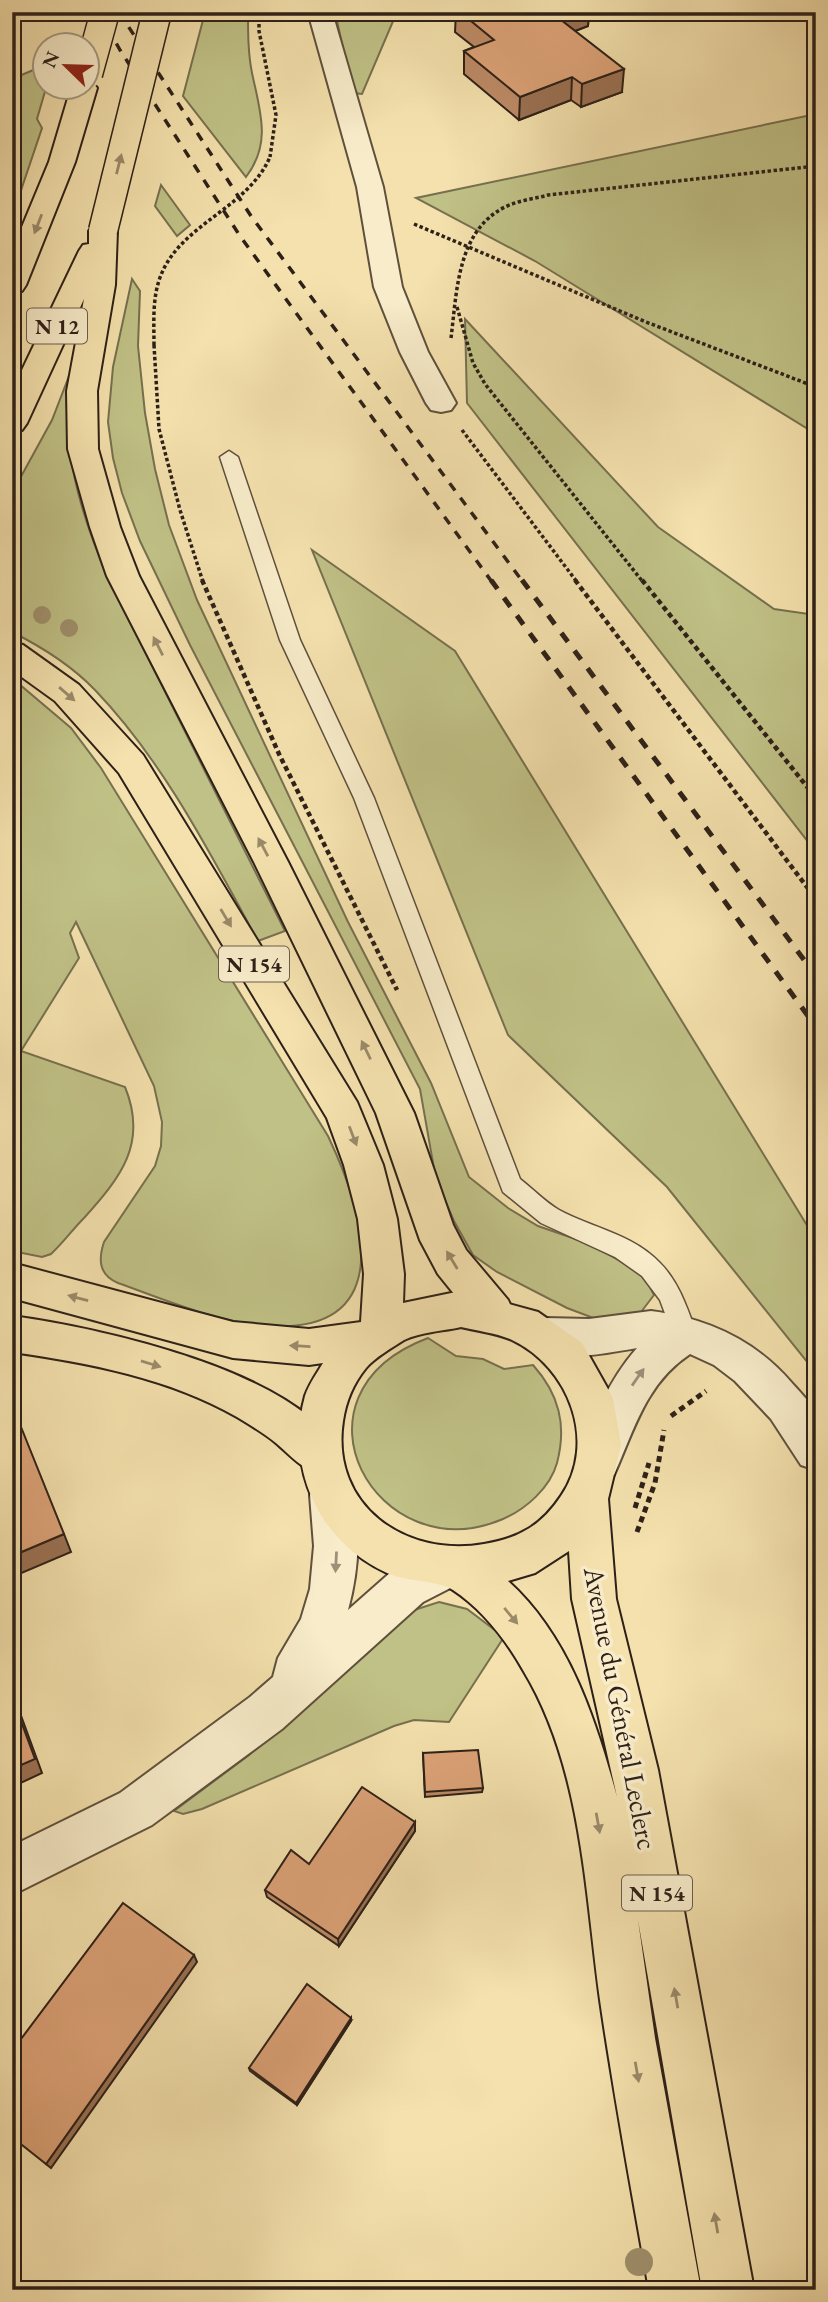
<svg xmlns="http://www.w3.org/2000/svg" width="828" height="2302" viewBox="0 0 828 2302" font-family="'EB Garamond',serif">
<rect width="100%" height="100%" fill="#f4e1ad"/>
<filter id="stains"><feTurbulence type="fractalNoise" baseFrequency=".00286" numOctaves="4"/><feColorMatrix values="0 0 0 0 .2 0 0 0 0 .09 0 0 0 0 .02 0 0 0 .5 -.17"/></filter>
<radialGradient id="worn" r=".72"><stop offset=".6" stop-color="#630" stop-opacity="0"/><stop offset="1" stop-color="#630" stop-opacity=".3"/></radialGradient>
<g fill="#c0c186" stroke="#76704f" stroke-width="2">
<path d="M198,12H248C248,33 248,53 252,73C260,111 272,143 246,177L183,96L203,20Z"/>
<path d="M335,12H397L362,94L353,93Z"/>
<path d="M45,65L46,88L37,119L42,128L12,217V79Z"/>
<path d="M816,114V434L535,261L416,198Z"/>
<path d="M161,185L190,225L177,236L155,206Z"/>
<path d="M132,279L140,291L138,346L145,413L155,469L169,525L197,600L348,922L431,1083L469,1177L508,1208L538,1226L587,1243L643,1273L654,1295L638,1316L609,1324L567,1308L497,1272L473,1255L454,1221L436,1180L420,1089L190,645L140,541L122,493L113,458L108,422L113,367Z"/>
<path d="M465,319L658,527L774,609L816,615V852L467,403Z"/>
<path d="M69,376C62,451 79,510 108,578L285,931L258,941C211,855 164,762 95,690C72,666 42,647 12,632V493L52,420Z"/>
<path d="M312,550L455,651L816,1240V1373L667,1187L508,1035Z"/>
<path d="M12,678L71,728L101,768L328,1136C365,1214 399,1334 267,1326C216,1322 166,1300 118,1283C99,1275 98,1260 104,1242L155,1166L161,1146L162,1122L154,1086L76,922L70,933L79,958L21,1051L125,1087C148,1143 121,1177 84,1218C73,1229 63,1243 51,1254L42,1257L12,1251Z"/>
<path d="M428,1338L456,1356L483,1359L504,1369L533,1365C559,1394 567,1425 557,1463C550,1488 526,1509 503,1519C377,1573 277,1395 428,1338Z"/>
<path d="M439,1602L467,1609L504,1637L449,1722L414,1720L394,1726L202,1809L183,1814L174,1811L249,1755L408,1612Z"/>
</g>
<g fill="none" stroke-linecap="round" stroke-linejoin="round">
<g stroke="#5f503d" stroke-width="3">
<path id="service" d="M229,451L238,457L300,640L374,798L520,1179C533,1189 545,1202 559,1210C592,1228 633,1234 660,1263C679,1282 688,1310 697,1335L694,1343L685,1346L676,1343L660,1300L642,1276L615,1257L541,1223L503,1192L354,798L280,640L220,457Z"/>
</g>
<g stroke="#5f503d" stroke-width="4">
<g id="minor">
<path d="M308,12H332L383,187L402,287L428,352L456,403L451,410L441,412L431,410L426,403L400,352L374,287L357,187Z"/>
<path d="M651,1311C706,1318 754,1339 791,1382C799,1391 809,1401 815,1411C820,1422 816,1457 816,1470L801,1465L771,1419L735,1381L714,1365L690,1354C646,1383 634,1430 614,1475L599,1480L584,1475L578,1461C592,1421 608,1381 637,1348C602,1354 565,1362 531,1349L525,1336L531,1323L545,1318L589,1319Z"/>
<path d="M331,1475L346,1481C363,1519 359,1570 348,1610L391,1572L445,1547L460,1553L467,1568L460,1583L423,1602L282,1729L152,1825L12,1895V1846L120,1793L250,1697L273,1677L278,1658L301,1619L310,1589L314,1546L310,1495L316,1481Z"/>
</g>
</g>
<g stroke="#2d2018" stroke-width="4">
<path id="primary" d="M12,642L23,645L79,685L143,755L357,1102L383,1165L397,1219L404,1274L403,1303L461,1291L538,1312L582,1343L613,1398L621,1445L608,1499L616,1599L658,1770L754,2290H702L638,1920L655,2038L701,2290H649C632,2193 614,2097 600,2000C585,1891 582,1767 523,1670C506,1640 482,1609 453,1590C438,1580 406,1582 387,1573C319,1542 285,1468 305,1396C309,1384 317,1373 323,1363L309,1365L233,1358L12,1298V1263L233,1322L309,1329L361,1322L364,1274L358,1219L344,1165L327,1118L119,773L55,701L12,670ZM461,1327C477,1331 497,1333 512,1340C569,1367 598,1442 561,1496C541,1526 519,1538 484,1544C405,1558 330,1505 343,1421C346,1401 353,1384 366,1368C374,1358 393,1347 404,1340C420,1332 444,1331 461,1327ZM569,1551L572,1599L617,1797C596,1720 569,1636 508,1581L535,1573Z"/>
</g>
<g stroke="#2d2018" stroke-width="4">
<g id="trunk">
<path d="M88,81L93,83L97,88L75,162L26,285L22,291L12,293V251L49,162L71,88H88Z"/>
<path d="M103,223L113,225L117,231L115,285L97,391L98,449L120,527L139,576L288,862L414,1113L453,1225L466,1250L508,1300L514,1313L508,1326L494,1331L480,1326L438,1274L420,1240L376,1113L254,862L107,576L90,527L68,449L67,391L84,299L27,423L22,430L12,432V391L79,251L83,245L89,244V231L93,225Z"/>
<path d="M12,1316C96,1327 303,1372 340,1455L334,1469L319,1474C301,1468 291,1456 276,1443C264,1433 250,1425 237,1417C169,1378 89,1363 12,1352Z"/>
</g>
</g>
<g stroke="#2d2018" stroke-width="3.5" stroke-dasharray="3.5 2.5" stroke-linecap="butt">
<path d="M259,12V31L276,115L270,157"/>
<path d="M414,224L646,322L816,387"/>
<path d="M457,307L473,363L485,384L643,582"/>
<path d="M451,338C457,291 457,231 505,207C519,200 534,199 548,195L816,166"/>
<path d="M154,345L159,429L180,510L203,582"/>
<path d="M462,430L577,582"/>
</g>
<g stroke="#2d2018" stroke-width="4.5" stroke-dasharray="5 3.5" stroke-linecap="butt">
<path d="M202,580L279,754L397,990"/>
<path d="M575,580L816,899"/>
<path d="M642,580L816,798"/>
</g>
<g stroke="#2d2018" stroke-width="5" stroke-dasharray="6 4.5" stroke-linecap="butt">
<path d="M671,1416L706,1391"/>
<path d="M635,1508L649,1463"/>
<path d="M637,1532L655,1483L664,1430"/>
</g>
<use href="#service" fill="#f8ecca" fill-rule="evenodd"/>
<use href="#minor" fill="#f8ecca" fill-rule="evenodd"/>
<use href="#primary" fill="#f4e1ad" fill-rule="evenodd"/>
<use href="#trunk" fill="#f4e1ad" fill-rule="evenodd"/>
<g stroke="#2d2018" stroke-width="3.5" stroke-dasharray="9 9" stroke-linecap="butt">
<path d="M99,12L120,50L240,236L492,582"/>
<path d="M119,12L251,216L523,582"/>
</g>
<g stroke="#2d2018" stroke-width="5" stroke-dasharray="11 11" stroke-linecap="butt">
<path d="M491,580L816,1027"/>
<path d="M522,580L816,976"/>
</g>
<g stroke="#2d2018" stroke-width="31" stroke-linecap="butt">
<g id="trunk-bridge">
<path d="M88,74L105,12"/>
<path d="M103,231L157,12"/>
</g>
</g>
<path stroke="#2d2018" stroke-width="3.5" stroke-dasharray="3.5 2.5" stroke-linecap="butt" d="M154,345C154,322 152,297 161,275C181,224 248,208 270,157"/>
<use href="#trunk-bridge" stroke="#f4e1ad" stroke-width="28"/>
</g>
<g fill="#9f916d">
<circle cx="42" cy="615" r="9"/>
<circle cx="69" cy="628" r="9"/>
<circle cx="639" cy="2262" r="14"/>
</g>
<g fill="#bd8b66" stroke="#2d2018" stroke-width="2">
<path d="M456,12H589L588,26L575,31L622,92L581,107L571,100L519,120L464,74V51L474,47L455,32Z"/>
<path d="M423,1753L483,1788L482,1792L425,1797Z"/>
<path d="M415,1822V1831L339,1946L267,1897L265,1890L309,1864Z"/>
<path d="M351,2021L297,2105L250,2071L249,2068Z"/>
</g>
<g fill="#9a7153" stroke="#2d2018" stroke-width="2">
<path d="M566,12H589L588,26L554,39L556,16Z"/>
<path d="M624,69L622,92L581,107L582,84Z"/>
<path d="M572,77L571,100L519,120L520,97Z"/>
<path d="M64,1534L71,1552L12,1577V1556Z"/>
<path d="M12,1691L42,1773L12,1787Z"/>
<path d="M415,1822V1831L339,1946L338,1939Z"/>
<path d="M194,1955L197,1962L51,2168L46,2164Z"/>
<path d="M351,2018V2021L297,2105L296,2103Z"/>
</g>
<g fill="#dca277" stroke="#2d2018" stroke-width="2">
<path d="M460,12H566L556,16L624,69L582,84L572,77L520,97L464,51L494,40Z"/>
<path d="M19,1422L64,1534L12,1556V1424Z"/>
<path d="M12,1697L35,1759L12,1769Z"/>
<path d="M478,1750L483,1788L425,1792L423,1753Z"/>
<path d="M362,1787L415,1822L338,1939L265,1890L291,1850L309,1864Z"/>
<path d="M123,1903L194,1955L46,2164L12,2137V2051Z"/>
<path d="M307,1984L351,2018L296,2103L249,2068Z"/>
</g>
<defs><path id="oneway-solid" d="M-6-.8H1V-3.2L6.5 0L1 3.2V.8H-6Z" transform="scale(1.75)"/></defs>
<g fill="#9a8a6a">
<use href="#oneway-solid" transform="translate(119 164) rotate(-76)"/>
<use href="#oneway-solid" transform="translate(38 224) rotate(111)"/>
<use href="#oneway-solid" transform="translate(158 646) rotate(-117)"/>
<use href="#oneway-solid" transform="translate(67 694) rotate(41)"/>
<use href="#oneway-solid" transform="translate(263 847) rotate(-118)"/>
<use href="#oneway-solid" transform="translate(226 918) rotate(59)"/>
<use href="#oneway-solid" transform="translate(366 1050) rotate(-116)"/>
<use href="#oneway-solid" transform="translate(353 1136) rotate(69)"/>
<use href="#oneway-solid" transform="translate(452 1260) rotate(-121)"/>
<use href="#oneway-solid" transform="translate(78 1298) rotate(-165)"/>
<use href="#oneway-solid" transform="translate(300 1346) rotate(-177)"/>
<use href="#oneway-solid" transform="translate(151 1364) rotate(17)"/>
<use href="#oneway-solid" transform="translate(511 1616) rotate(50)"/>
<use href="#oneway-solid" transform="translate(598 1823) rotate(80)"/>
<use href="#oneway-solid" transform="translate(676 1998) rotate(-100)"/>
<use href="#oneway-solid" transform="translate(637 2072) rotate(80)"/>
<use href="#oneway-solid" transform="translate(716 2223) rotate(-100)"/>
</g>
<g fill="#9d907a">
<use href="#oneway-solid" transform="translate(638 1377) rotate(-55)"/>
<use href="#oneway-solid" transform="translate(336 1562) rotate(93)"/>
</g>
<g text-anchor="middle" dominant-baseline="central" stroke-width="7" stroke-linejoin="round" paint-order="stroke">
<g fill="#f8ecca" stroke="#6a5d4d" stroke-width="2">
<rect x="27" y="308.5" width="60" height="35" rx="5"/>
<rect x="219" y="946.5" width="70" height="35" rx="5"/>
<rect x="622" y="1875.5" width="70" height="35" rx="5"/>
</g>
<g font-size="21" font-weight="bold" fill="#2d2018">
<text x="57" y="326">N 12</text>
<text x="254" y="964">N 154</text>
<text x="657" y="1893">N 154</text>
</g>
<g font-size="28" fill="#2d2018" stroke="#f8ecca">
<text transform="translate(621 1708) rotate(79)">Avenue du Général Leclerc</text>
</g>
</g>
<rect width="828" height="2302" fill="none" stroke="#f4e1ad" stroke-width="42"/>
<rect x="14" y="14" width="800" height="2274" fill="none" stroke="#2d2018" stroke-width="3.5"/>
<rect x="21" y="21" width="786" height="2260" fill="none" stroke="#2d2018" stroke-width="2"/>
<g transform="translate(66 66) rotate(293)"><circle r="33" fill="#f8ecca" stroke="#a79a83" stroke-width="2"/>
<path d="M0-5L12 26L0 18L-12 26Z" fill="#8f2418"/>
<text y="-10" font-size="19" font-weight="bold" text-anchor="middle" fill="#2d2018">N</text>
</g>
<rect width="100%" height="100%" filter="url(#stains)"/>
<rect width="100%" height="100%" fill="url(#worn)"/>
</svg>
